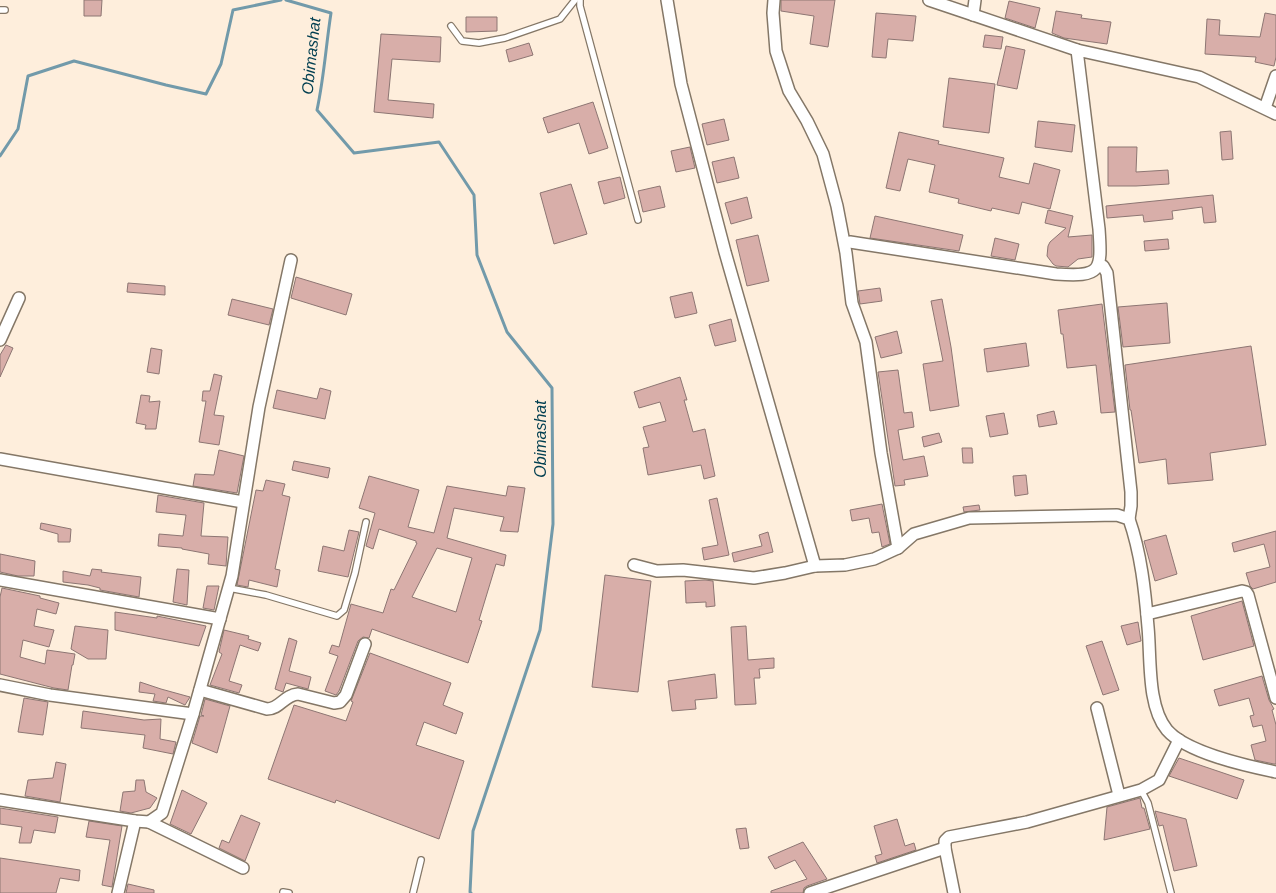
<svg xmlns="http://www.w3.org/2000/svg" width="1276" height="893" viewBox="0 0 1276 893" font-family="Arial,sans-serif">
<rect width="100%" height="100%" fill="#feeedc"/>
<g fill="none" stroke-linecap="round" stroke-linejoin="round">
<g stroke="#729aaa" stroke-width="3">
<path d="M286,0L331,13C326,45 324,78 317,110L354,153L439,142L474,195L477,255L507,332L552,388L553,524L540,630L473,831L470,892L471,893"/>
<path d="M0,156L18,129L28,76L74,61L166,85L206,94L221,64L233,10L281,0"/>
</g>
</g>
<g fill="#d8aea9" stroke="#8d7673" fill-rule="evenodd">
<path d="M84,0H102L101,16H84Z"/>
<path d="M781,0H835L828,47L810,44L814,16L781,11Z"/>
<path d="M1009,1L1040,8L1035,28L1005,18Z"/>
<path d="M1056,11L1082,15L1081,18L1111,22L1107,44L1064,38L1052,33Z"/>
<path d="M876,13L916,16L913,41L888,39L886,58L872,57Z"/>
<path d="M1265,13L1276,15V57L1274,66L1255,62L1256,57L1205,54L1207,19L1220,20L1219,35L1260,37Z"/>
<path d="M466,17H497V31L466,32Z"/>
<path d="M381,34L441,37L440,62L392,59L388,100L434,104L433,118L374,112Z"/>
<path d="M985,35L1003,37L1001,49L983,47Z"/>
<path d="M529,43L533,55L509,62L506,50Z"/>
<path d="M1006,46L1025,50L1017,89L997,85Z"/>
<path d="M949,78L995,84L989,133L943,127Z"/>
<path d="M593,102L608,148L589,154L579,123L548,133L543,118Z"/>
<path d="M724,119L729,140L707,145L702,124Z"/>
<path d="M1038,121L1075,125L1072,152L1035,147Z"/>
<path d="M1231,131L1233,159L1222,160L1220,132Z"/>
<path d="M899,132L939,141L938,144L1004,158L999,177L1029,184L1034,163L1060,170L1050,209L1022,202L1019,214L992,208L991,211L958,203L959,199L929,192L935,165L908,159L900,191L886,188Z"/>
<path d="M690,147L695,168L676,172L671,151Z"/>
<path d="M1108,147H1137L1136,172L1168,170L1169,184L1136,186H1108Z"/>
<path d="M734,157L739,178L717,183L712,162Z"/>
<path d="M620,177L625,198L604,204L598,182Z"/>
<path d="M571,184L587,234L554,244L540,193Z"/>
<path d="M660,186L665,207L643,212L638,191Z"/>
<path d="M1213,195L1216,222L1204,223L1202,207L1172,211L1173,219L1144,222L1143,215L1107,218L1106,206Z"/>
<path d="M747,197L752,218L731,224L725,203Z"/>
<path d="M1048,210L1073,216L1068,237L1092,235V257L1078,259L1068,267L1056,266L1053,264L1047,256L1048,246L1050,242L1066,228L1045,223Z"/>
<path d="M875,216L963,235L959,251L870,238Z"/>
<path d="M758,235L769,281L747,286L736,240Z"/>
<path d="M995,238L1019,244L1015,260L991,256Z"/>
<path d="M1168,239L1169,249L1145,251L1144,241Z"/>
<path d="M296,277L352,294L346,315L291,298Z"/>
<path d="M128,283L165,286V295L127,292Z"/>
<path d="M880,288L882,301L860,304L858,291Z"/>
<path d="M692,292L697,313L675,318L670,297Z"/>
<path d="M232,299L273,309L269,325L228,315Z"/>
<path d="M942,299L951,347L959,406L930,411L923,364L943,361L931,301Z"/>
<path d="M1167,303L1170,343L1123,347L1118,307Z"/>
<path d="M1102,304L1115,412L1101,413L1096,365L1067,368L1063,334H1061L1058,310Z"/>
<path d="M731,319L736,341L715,346L709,325Z"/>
<path d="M897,331L902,353L881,358L875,337Z"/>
<path d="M1026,343L1029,366L987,372L984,349Z"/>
<path d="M6,345L13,348L0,377V355Z"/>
<path d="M1251,346L1266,445L1210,453L1213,480L1168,484L1166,459L1139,463L1131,410H1130L1125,365Z"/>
<path d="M151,348L162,350L159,374L147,372Z"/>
<path d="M898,370L904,413L912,412L914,427L898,430L903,460L924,456L928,476L904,480L905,485L895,486L878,372Z"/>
<path d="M214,374L222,376L214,415L224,416L219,445L199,442L206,401H202L203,391H210Z"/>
<path d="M680,377L687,400H684L693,432L705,429L715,476L704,479L701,465L648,475L643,448L649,447L643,427L666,421L660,402L639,408L634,392Z"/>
<path d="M320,388L331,391L325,419L273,408L277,390L317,399Z"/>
<path d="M141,395L150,396L149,402L160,401L156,429H145L146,425L136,423Z"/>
<path d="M1054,411L1057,424L1039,427L1037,415Z"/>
<path d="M1004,413L1008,434L990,437L986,416Z"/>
<path d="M939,433L942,442L924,447L922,437Z"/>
<path d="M962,448H972L973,463H963Z"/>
<path d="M219,450L244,456L237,493L193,486L195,474L214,475Z"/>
<path d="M294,461L330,468L328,478L292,470Z"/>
<path d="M1026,475L1028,494L1015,496L1013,476Z"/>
<path d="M369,476L419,490L408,527L434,533L447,486L506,496L508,486L525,488L518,532L500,531L504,517L454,508L447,538L506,555L504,566L496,564L479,620L482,621L468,663L372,629L369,638L363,637L358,641L339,691L336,695L325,691L338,656L329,653L332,645L339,647L351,604L383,613L391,589L394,590L417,543H416V541L379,529L373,549L366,546L375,513L359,508ZM437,548L472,558L456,612L412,597Z"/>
<path d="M266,480L285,484L282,495L290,497L275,569L280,570L277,587L249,580L248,587L237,585L256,490L263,491Z"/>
<path d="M158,495L204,503L201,536L228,537L226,566L208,564L209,554L182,549V548L158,546L159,534L183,536L186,515L156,512Z"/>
<path d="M717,498L729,555L704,560L702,548L718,545L709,500Z"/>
<path d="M882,504L890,544L882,547L879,532L872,533L869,518L852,521L850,510Z"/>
<path d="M979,505L980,510L964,512L963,507Z"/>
<path d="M41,523L71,529L70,542H58V534L40,529Z"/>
<path d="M349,530L359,532L348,577L318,571L323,546L344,551Z"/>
<path d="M1276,531V582L1253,589L1250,586L1246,573L1270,567L1264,544L1234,552L1232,543Z"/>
<path d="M768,532L773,552L734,562L732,553L762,546L759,535Z"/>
<path d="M1166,535L1177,574L1155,581L1144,541Z"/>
<path d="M0,554L35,561L34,576H18L0,572Z"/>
<path d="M92,569L102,570L101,572L141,577L139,597L100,590V588L88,585L63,582V571L90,576Z"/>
<path d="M177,569L189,570L187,605L173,602Z"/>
<path d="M605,575L651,581L638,692L592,687Z"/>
<path d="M705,580L713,581L715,606L706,607V602L686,603L685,581Z"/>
<path d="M207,586H219L214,610L203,608Z"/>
<path d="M2,588L40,596V598L59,603L56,614L37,609L34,626L54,630L49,647L23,640L20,657L45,664L47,650L75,654L73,665H72L68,690L54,688L0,674V597Z"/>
<path d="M1242,601L1254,646L1203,660L1191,616Z"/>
<path d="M115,612L157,618V616L206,626L199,646L115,630Z"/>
<path d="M1138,622L1141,641L1127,645L1121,626Z"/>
<path d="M75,626L108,630L106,659H88L71,649Z"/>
<path d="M746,626L748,660L774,658V668L759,669L760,678H754L756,704L735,705L731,627Z"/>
<path d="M224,630L249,636L248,639L261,643L258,651L240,645L229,681L242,685L239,693L210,685L222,654L219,652Z"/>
<path d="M289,638L297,641L289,671L311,677L308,689L286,683L283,692L275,689Z"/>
<path d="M1102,641L1119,690L1103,695L1086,646Z"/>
<path d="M370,653L451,683L443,705L463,713L456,734L424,722L416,745L464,761L439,839L336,800L335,803L268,779L294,705L346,721L353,702L351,701Z"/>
<path d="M715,674L717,698L695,700L696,709L672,711L668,681Z"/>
<path d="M1262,676L1269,700L1274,709L1272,710L1276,725V764H1274L1255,760L1251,745L1266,741L1262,725L1253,727L1250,716L1254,715L1249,698L1219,706L1214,690Z"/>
<path d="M140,682L161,689L190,697L185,705L168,697L166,703L153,701L155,694L139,692Z"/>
<path d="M24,698L48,702L43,735L18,732Z"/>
<path d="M205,699L230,706L217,753L192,743L200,716H204L201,715Z"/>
<path d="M83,711L144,720L161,719L160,739L176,742L173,754L143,748L145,735L81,728Z"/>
<path d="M1179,758L1244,780L1237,799L1169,776Z"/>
<path d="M56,762L66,764L60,802L25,796L28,780L53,778Z"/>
<path d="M136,780H144L146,792L157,798L150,808L131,813L120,811L123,792L135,791Z"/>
<path d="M182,790L207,803L191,834L170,824Z"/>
<path d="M1140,798L1142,808H1144L1150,829L1104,840L1107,807Z"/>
<path d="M0,808L58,817L55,833L34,830L31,843H19L22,827L0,824Z"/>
<path d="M1155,811L1186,819L1197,866L1174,871L1163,825L1159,826Z"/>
<path d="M241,815L260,823L245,861L219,848L222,840L229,843Z"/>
<path d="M897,819L905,846L914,843L916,850L877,863L875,856L882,854L874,826Z"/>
<path d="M89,821L122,826L112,887L102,885L110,840L86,837Z"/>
<path d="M746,828L749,848L740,849L736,829Z"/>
<path d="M803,842L827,879L807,886L804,888L803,893H771V891L807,879L795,860L775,869L768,857Z"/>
<path d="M0,858L80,870L79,881L60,878L56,893H0Z"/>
<path d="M128,884L154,890V893H126Z"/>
</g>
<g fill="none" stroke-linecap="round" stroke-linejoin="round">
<g stroke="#847767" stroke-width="8">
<g id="service">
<path d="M580,0V6L638,220"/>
<path d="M0,10H5"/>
<path d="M451,26L462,41L479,43L505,38L560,19L575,0"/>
<path d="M229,588L266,595L337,616L344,610L355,573L366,522"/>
<path d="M1141,790L1148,803L1171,893"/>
<path d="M283,892L289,893"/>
<path d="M413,893L421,860"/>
</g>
</g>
<g stroke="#847767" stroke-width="14">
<g id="minor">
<path d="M667,0L681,84L725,252L815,566"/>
<path d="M774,0L773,13L776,51L789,91L807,121L823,154L837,206L846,253L852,303L866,342L881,453L898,548"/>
<path d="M929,0L1077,50"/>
<path d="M973,15L975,0"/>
<path d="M1265,108L1276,76"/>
<path d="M850,242L1056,274C1101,277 1102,272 1099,229L1077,50L1199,77L1276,114"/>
<path d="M1099,265L1103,266L1107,273L1131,492V506L1129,519"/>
<path d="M0,340L19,298"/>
<path d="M0,459L243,502"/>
<path d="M634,565L657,571L683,570L754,578L785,573L815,566L845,565L874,559L898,548L914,534L969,518L1117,515L1129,519C1141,553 1145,591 1148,627C1151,658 1147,706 1167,730C1187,753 1247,766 1276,772"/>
<path d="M0,580L220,619"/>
<path d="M1147,614L1242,591L1246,592L1248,595L1276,698"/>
<path d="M0,685L50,695L193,714"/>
<path d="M200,690L267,709C280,709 284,695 298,694L334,703L340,702L346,695L365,644"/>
<path d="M1097,708L1119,795"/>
<path d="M0,800L135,821L149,822L162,813L193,714L232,576L259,407L291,260"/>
<path d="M149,822L243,868"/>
<path d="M118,893L135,821"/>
<path d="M810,893L945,848"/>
<path d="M954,893L945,848V841L949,837L1027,822L1141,790L1159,780L1179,740"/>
</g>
</g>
<use href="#service" stroke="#fff" stroke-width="5.5"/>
<use href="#minor" stroke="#fff" stroke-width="11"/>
</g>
<g text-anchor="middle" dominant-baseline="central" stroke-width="4" stroke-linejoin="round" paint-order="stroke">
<g font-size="16" font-style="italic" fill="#003e50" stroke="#feeedc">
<text transform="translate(311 56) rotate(-84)">Obimashat</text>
<text transform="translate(540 439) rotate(-90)">Obimashat</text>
</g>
</g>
</svg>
